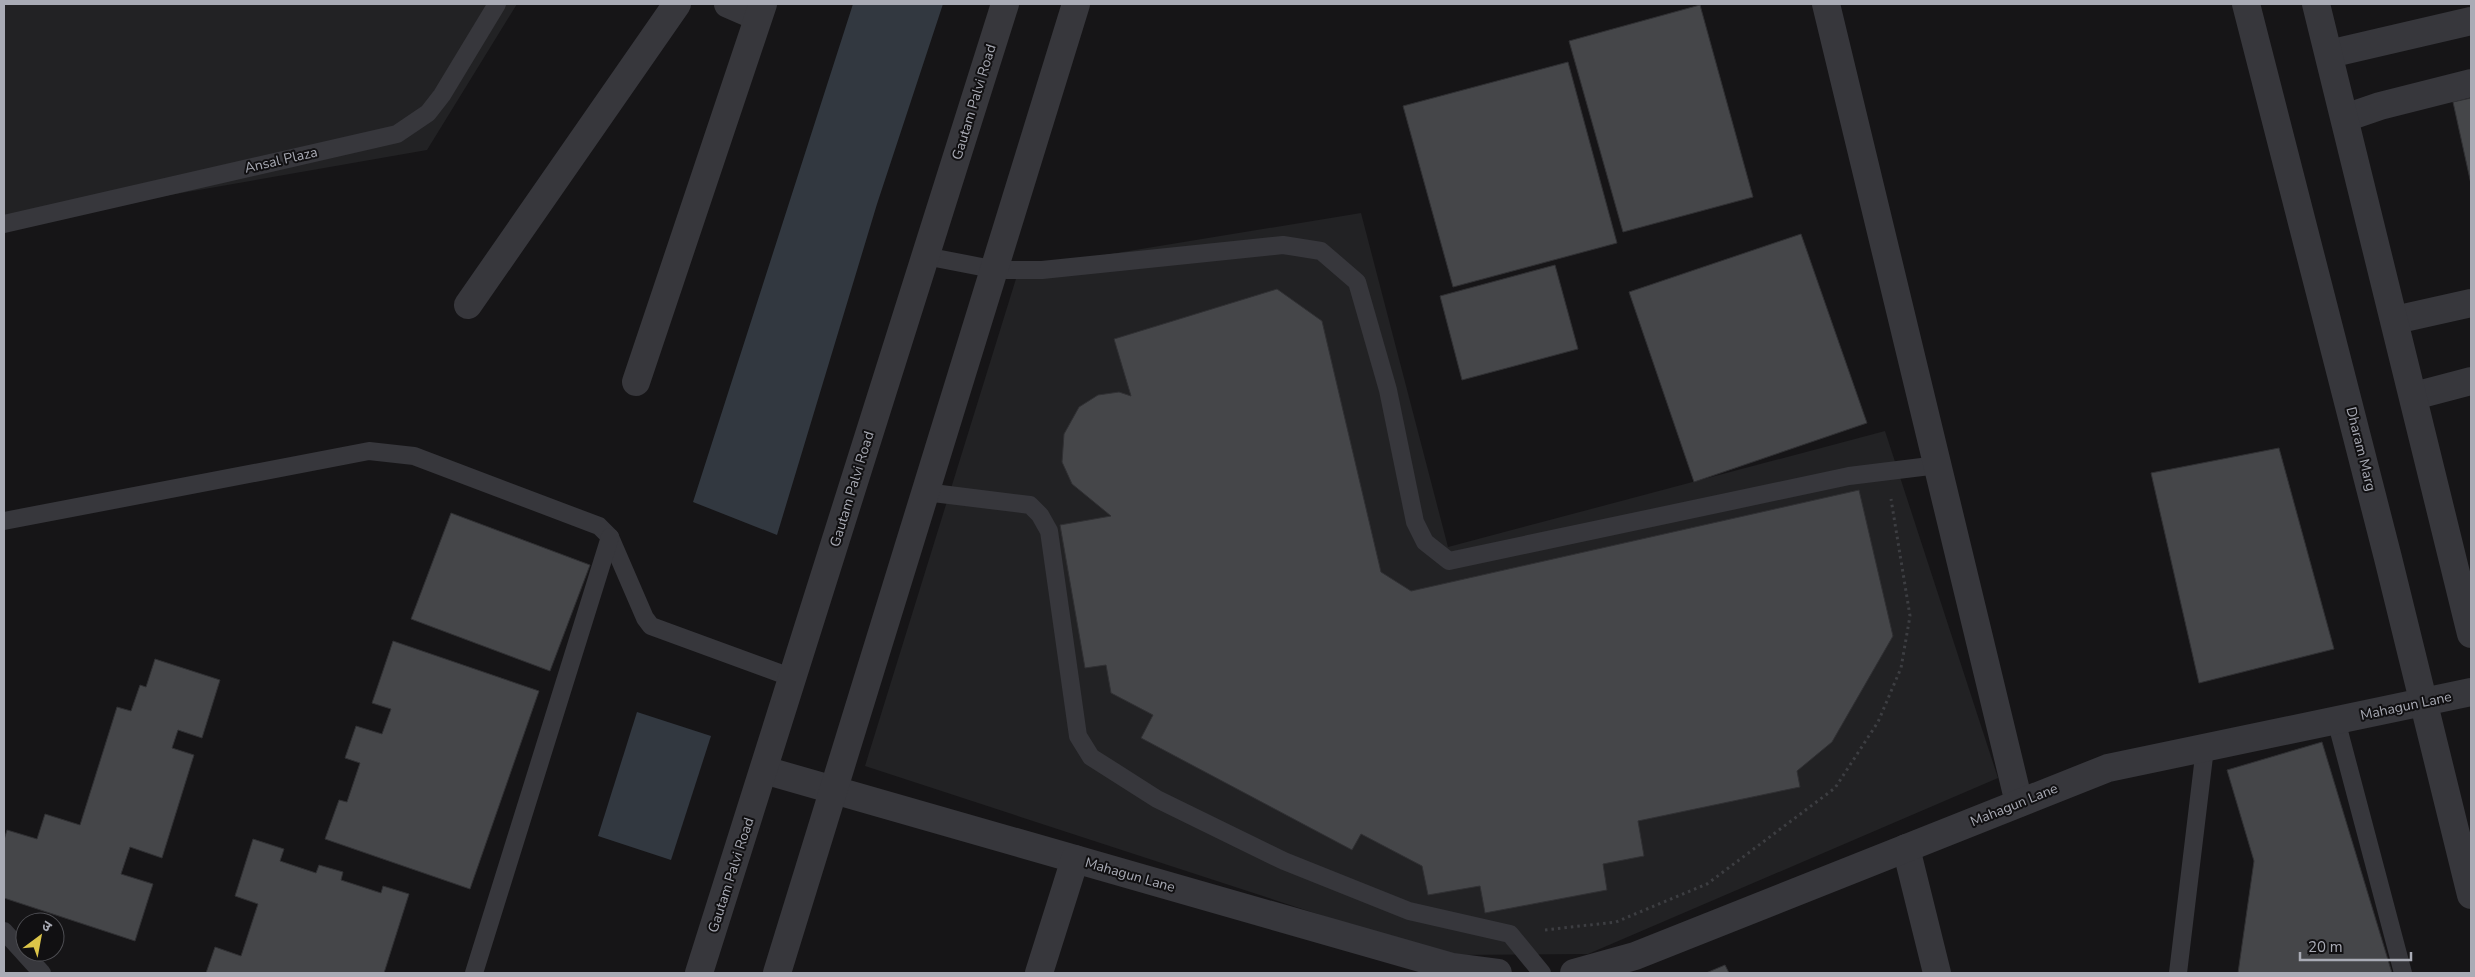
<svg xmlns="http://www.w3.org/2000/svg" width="2475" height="977" viewBox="0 0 2475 977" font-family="'Nunito Sans','Noto Sans Devanagari',sans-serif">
<rect width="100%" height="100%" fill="#161517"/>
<g fill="#222224">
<path d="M4,4H517L427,150L4,224Z"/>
<path d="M1361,213L1448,547L1885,431L1998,778L1588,954L1443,955L865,766L1019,269Z"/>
</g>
<g fill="#323840">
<path d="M853,4H943L877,204L777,535L693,502Z"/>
<path d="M637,712L711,736L671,860L598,836Z"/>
</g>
<g fill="#454649" stroke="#303033">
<path d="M1700,5L1753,197L1623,232L1569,41Z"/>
<path d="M1568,62L1617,243L1453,287L1403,106Z"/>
<path d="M2471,98V184L2453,102Z"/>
<path d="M1801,234L1867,423L1694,482L1629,292Z"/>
<path d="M1555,265L1578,349L1462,380L1440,296Z"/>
<path d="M1277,289L1322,321L1381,572L1411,591L1859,490L1893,636L1832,742L1797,771L1800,787L1638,821L1644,856L1603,864L1607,890L1485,913L1480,886L1428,895L1422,866L1361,834L1352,850L1141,738L1153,715L1111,693L1106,665L1085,668L1060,525L1111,516L1072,484L1062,462L1064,434L1079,407L1098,395L1119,392L1131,396L1114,339Z"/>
<path d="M2279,448L2334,649L2199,683L2151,473Z"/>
<path d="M451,513L590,565L550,671L411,619Z"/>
<path d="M393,641L539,691L470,889L325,839L339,800L347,802L360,763L345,758L356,726L382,734L391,709L372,703Z"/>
<path d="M155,659L220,680L202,738L178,730L172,748L194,755L162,858L130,847L121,874L153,884L135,941L4,898V840L7,830L37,839L45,814L80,825L117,707L131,711L140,685L146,687Z"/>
<path d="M2322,742L2392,973H2238L2254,861L2227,770Z"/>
<path d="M253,839L284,849L280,861L316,873L319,865L343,872L341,880L381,893L383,886L409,894L384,973H206L215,947L241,956L258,904L235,896Z"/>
<path d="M1725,965L1729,973H1706Z"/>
</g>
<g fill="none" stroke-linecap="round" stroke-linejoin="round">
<path stroke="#3d3e42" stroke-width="3" stroke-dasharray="2.5 4" stroke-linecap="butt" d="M1545,930L1616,922L1707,884L1835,788L1878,722L1901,668L1910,616L1891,499"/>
<g stroke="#37373c" stroke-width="18">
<path d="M4,224L397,134L428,113L442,95L497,4"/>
<path d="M925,256L997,270H1042L1283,245L1321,251L1357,282L1388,390L1415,522L1425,542L1449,561L1849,476L1938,465"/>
<path d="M925,492L1030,505L1040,515L1049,531L1078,736L1091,757L1157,799L1284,861L1409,911L1510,934L1542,973"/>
<path d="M4,521L369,451L414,456L599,526L610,537L645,618L651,626L793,678"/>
<path d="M2336,720L2403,973"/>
<path d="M4,931L42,973"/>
<path d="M474,973L610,537"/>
<path d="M2178,973L2205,748"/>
</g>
<g stroke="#37373c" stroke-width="28">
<path d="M728,4L758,17"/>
<path d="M1826,4L2019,803"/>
<path d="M2329,54L2471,21"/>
<path d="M2345,118L2380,106L2471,83"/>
<path d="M468,305L677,4"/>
<path d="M2395,320L2471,303"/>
<path d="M636,382L763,4"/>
<path d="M2414,396L2471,381"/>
<path d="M764,770L1452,967L1498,973"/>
<path d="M1906,848L1937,973"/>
<path d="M699,973L1005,4"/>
<path d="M777,973C876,650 979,328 1076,4"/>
<path d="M1039,973L1075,859"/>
<path d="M1574,973L1635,956L2108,768L2471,692"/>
</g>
<g stroke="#37373c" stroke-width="28">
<path d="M2246,4L2388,558L2471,895"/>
<path d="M2316,4L2471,634"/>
</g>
</g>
<g text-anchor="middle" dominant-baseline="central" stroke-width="4" stroke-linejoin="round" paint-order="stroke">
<g font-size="14" fill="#a9abb5" stroke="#111012">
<text transform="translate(974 102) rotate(-73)">Gautam Palvi Road</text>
<text transform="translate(281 160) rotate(-13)">Ansal Plaza</text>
<text transform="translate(2361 449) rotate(76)">Dharam Marg</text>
<text transform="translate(852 489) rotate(-73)">Gautam Palvi Road</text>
<text transform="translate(2406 706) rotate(-12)">Mahagun Lane</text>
<text transform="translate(2014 805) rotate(-22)">Mahagun Lane</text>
<text transform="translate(731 875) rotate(-72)">Gautam Palvi Road</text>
<text transform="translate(1130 875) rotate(16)">Mahagun Lane</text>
</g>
</g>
<rect width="2475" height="977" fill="none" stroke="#a9abb5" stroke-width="10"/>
<g transform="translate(40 937) rotate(32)"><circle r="24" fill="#111012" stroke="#4e4e53"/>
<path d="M0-4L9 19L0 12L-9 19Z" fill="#dcc549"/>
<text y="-8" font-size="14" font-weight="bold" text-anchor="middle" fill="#a9abb5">उ</text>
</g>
<path d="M2300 952v8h111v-8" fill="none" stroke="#a9abb5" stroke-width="2.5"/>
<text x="2308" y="952" font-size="15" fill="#a9abb5" stroke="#111012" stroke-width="4" paint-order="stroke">20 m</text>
</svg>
